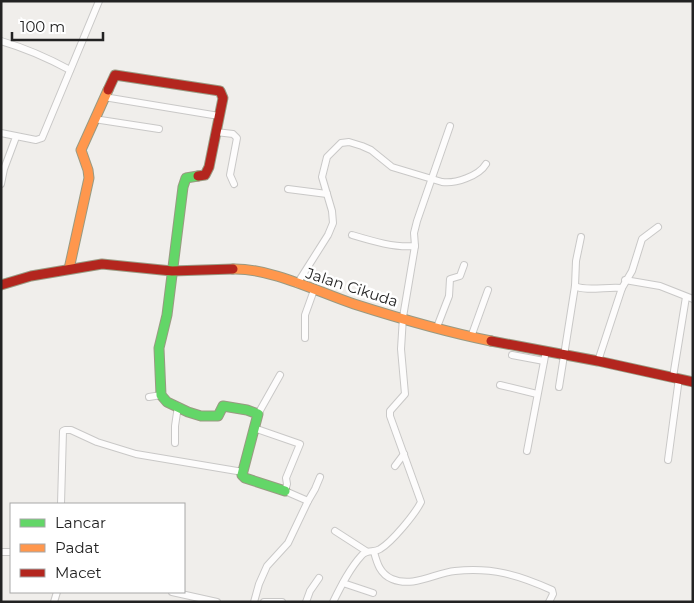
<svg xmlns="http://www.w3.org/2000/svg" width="694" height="603" viewBox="0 0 694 603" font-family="Montserrat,sans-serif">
<rect width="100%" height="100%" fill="#f0eeeb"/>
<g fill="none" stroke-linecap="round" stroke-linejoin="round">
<g stroke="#c9c8c7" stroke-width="8">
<g id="street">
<path d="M1,41C25,48 48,58 70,70"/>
<path d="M104,97L219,116"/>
<path d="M94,119L159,129"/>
<path d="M216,132L233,134L237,138L230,175L234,184"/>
<path d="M1,133L36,140L42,138L99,1"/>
<path d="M1,184L4,169L16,137"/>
<path d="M288,189L327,194"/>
<path d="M415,246L414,233L417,221L450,126"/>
<path d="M625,280L660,286L693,299"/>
<path d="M297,284L328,235L333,223L332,211L322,177L327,157L341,143L349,142L362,146L371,150L392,167L442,182C455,184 479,176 486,164"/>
<path d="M575,286C586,292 609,286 622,288"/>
<path d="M437,327L449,296L450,279L460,276L464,265"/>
<path d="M471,337L488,290"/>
<path d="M305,338V315L314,290"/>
<path d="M512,355L544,361"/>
<path d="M598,361L622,288L632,271L642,239L658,227"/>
<path d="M673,377L686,297"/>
<path d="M500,385L537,394"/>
<path d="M559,387L575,286L576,261L581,237"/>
<path d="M149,397L161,395"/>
<path d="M258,414L280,375"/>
<path d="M254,428L300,444L286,478L287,484L285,491L308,501"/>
<path d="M175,443V426L178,406"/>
<path d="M527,451L546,351"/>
<path d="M668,460L679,378"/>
<path d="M395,466L404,454"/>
<path d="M61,504L63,431L65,430H71L97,442L136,454L243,472"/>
<path d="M335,531L366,551"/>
<path d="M1,552H11"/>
<path d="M374,552C377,563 380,574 392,579C413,588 435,573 455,571C492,567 519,575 552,590L553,594L549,602"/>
<path d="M343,583L373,593"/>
<path d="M172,592L217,602"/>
<path d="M54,602L57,592"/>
<path d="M254,602L259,584L267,566L288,543L308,501L315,489L320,477"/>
<path d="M264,602H282"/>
<path d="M306,602L310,591L319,578"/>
<path d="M333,602C341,586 350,568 362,555C367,549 374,553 380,549C392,542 415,514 421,502L390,416V411L405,394L401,349L403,317L415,246C395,248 372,241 352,235"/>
</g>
</g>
<g stroke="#999a82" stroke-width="11">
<path id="fast" d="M198,176L186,178L183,187L167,315L159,348L161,395L167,402L188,412L201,416H218L223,406L247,410L258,414L242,475L245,478L285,491"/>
</g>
<g stroke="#999a82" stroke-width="11">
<g id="slow">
<path d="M69,269L89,178L88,170L81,150L108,90"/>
<path d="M233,269C271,268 318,292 354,304C398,318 446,332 491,341"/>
</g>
</g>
<g stroke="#999a82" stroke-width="11">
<g id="jam">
<path d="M108,90L115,75L220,91L223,98L209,167L205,175L198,176"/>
<path d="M1,285L31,276L102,264L172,271L233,269"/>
<path d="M491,341L598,361L693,382"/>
</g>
</g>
<use href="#street" stroke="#fdfcfc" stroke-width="6"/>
<use href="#fast" stroke="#63d668" stroke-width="9"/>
<use href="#slow" stroke="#ff974d" stroke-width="9"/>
<use href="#jam" stroke="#b3261e" stroke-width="9"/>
</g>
<g text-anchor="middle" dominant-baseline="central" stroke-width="5" stroke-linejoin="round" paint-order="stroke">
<g font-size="15" fill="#222" stroke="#fff">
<text transform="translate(352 287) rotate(18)">Jalan Cikuda</text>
</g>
</g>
<rect width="694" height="603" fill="none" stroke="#222222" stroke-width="5"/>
<rect x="10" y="503" width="175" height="90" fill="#ffffff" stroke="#a7a7a7"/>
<rect x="20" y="519" width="25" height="8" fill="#63d668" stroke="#a7a7a7"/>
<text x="55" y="528" font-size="15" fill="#222222">Lancar</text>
<rect x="20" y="544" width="25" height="8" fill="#ff974d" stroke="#a7a7a7"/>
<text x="55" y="553" font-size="15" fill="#222222">Padat</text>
<rect x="20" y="569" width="25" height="8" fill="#b3261e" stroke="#a7a7a7"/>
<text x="55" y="578" font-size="15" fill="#222222">Macet</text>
<path d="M12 32v8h91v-8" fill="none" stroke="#222222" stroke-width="2.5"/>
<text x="20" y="32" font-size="15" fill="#222222" stroke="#ffffff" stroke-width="4" paint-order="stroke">100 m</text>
</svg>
